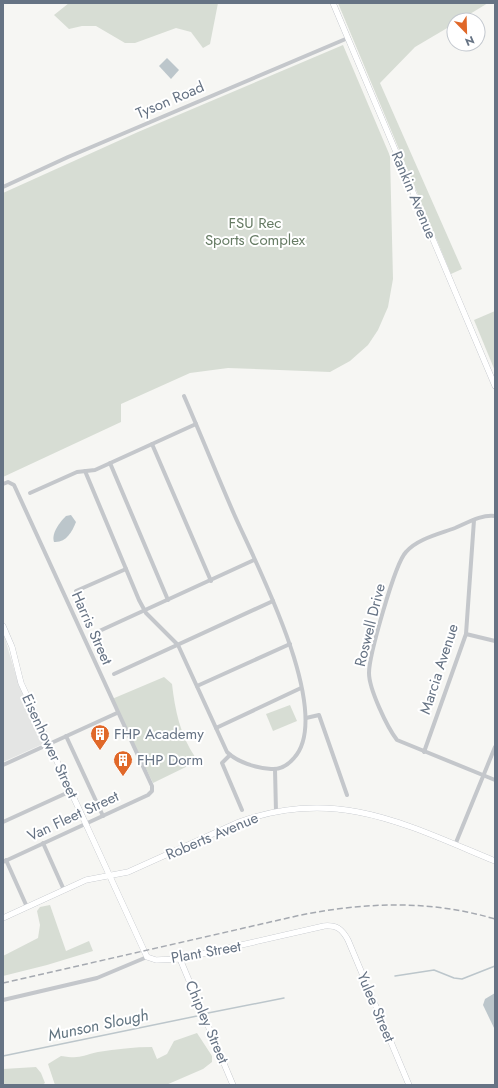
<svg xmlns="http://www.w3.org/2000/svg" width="498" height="1088" viewBox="0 0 498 1088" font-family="Jost,sans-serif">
<rect width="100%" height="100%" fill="#f6f6f3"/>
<path fill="#e4e5e4" d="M3,632L17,679L45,740L43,744L3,762Z"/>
<g fill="#d7ddd4">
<path d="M69,3H218L210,44L203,48L191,32L176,28L135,43H125L96,26H82L69,29L54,15Z"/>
<path d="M338,3H488L460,20H454V24L415,47L380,83L462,269L451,274Z"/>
<path d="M343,45L390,156L393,279L388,307L378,330L368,345L350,361L330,372L228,368L190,373L121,404V422L3,477V193L138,132Z"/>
<path d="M495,311V371L474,320Z"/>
<path d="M164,677L172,684C175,710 180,735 195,757L194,763L153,783L112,699Z"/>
<path d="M290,705L297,721L273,731L266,714Z"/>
<path d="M50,905L66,951L89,941L93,951L47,965L3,976V956L38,938L40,925L37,911L40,907Z"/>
<path d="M197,1033L212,1056V1062L203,1069L166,1085H55L48,1064L61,1056C81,1059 80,1056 98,1052C116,1049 135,1047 152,1047L157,1059L167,1054L174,1041Z"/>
<path d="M36,1067L41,1073L45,1083L42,1085H3V1069Z"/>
</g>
<g fill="#bcc6cb">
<path d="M167,58L179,70L171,79L159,66Z"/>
<path d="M71,515L76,522C72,532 66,543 54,542C51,533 60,522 66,516Z"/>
<path d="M495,993V1030L483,1005L485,999Z"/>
</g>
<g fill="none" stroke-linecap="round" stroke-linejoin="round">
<g stroke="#bcc6cb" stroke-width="1.5">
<path d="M395,976L434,970L454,978L462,979L495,966"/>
<path d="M208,1013L284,998"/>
<path d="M3,1056L197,1016"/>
</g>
<g stroke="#b6bac0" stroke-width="6">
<g id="secondary">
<path d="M333,3L495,386"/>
<path d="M3,626L12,647L21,683L147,957L156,960L180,959L324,926C337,925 342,929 348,940L409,1085"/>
<path d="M3,918L86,880L128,872L239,822C337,787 405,824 495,861"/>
<path d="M180,959L233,1085"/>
</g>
</g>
<g stroke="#c4c7cb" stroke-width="4">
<path d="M3,187L68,157L348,38"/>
<path d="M152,444L211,581"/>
<path d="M110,463L168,600"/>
<path d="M85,471L139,600L146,613L178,645L227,752C237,762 256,768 271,769C281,770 288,765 294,758C335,713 255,562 234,514C217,475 201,435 184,396"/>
<path d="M3,484L8,482L14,485L152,786V791L148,795L3,862"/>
<path d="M30,493L77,472L95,470L196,424"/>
<path d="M495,516C482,514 467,523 455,528C439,534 417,539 406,552C395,563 369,656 369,673C369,689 387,727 397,740L495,780"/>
<path d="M76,591L126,569"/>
<path d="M95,633L254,560"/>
<path d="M466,634L495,641"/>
<path d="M114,674L273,601"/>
<path d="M197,686L290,644"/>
<path d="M306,718L319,715L347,795"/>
<path d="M216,728L301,688"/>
<path d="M66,736L103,816"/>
<path d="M424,752L466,634L474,520"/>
<path d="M230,755L222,763L242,810"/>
<path d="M3,765L117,713"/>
<path d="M275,769L276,812"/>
<path d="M3,822L71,791"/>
<path d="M43,843L64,890"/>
<path d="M455,845L495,747"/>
<path d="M6,860L27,907"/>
<path d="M3,1000L97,978L147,957"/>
</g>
<use href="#secondary" stroke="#fff" stroke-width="5.5"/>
<path stroke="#a5a9b0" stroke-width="1.5" stroke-dasharray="6 3" stroke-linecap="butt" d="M3,983L301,915C367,902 431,900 495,919"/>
</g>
<defs>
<g id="building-pin" transform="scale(1)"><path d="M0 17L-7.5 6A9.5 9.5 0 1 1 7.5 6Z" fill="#e06829" stroke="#fff"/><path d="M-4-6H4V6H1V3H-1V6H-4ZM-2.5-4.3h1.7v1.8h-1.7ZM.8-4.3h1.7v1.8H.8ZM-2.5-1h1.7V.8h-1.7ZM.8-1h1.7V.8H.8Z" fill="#fff"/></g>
</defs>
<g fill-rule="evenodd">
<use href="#building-pin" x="100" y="734"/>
<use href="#building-pin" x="123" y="760"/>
</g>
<g text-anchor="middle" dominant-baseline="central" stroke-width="4" stroke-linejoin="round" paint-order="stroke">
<g font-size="15" fill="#667384" stroke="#fff">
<text transform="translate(170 100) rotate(-23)">Tyson Road</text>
<text transform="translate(414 195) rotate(67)">Rankin Avenue</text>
<text transform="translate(370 625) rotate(-76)">Roswell Drive</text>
<text transform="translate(92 628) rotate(66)">Harris Street</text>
<text transform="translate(439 669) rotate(-72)">Marcia Avenue</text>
<text transform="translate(50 746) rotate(65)">Eisenhower Street</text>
<text transform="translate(73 816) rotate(-25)">Van Fleet Street</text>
<text transform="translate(212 836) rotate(-23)">Roberts Avenue</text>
<text transform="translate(206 952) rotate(-10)">Plant Street</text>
<text transform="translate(376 1007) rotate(67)">Yulee Street</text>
<text transform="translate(207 1022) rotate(67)">Chipley Street</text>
</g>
<g font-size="15" fill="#667b64" stroke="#fff">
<text x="255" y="223">FSU Rec<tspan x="255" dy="17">Sports Complex</tspan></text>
</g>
<g font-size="15" fill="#667384" stroke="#fff" text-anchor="start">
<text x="114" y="734">FHP Academy</text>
<text x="137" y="760">FHP Dorm</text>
</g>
<g font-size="16" font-style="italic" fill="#617480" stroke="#fff">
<text transform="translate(98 1025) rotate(-12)">Munson Slough</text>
</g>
</g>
<rect width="498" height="1088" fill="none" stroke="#667384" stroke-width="8"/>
<g transform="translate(466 32) rotate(157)"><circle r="19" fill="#ffffff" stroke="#c2c7ce"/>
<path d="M0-3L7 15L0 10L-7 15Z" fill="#e06829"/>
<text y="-6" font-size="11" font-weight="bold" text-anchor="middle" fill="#667384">N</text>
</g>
</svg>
